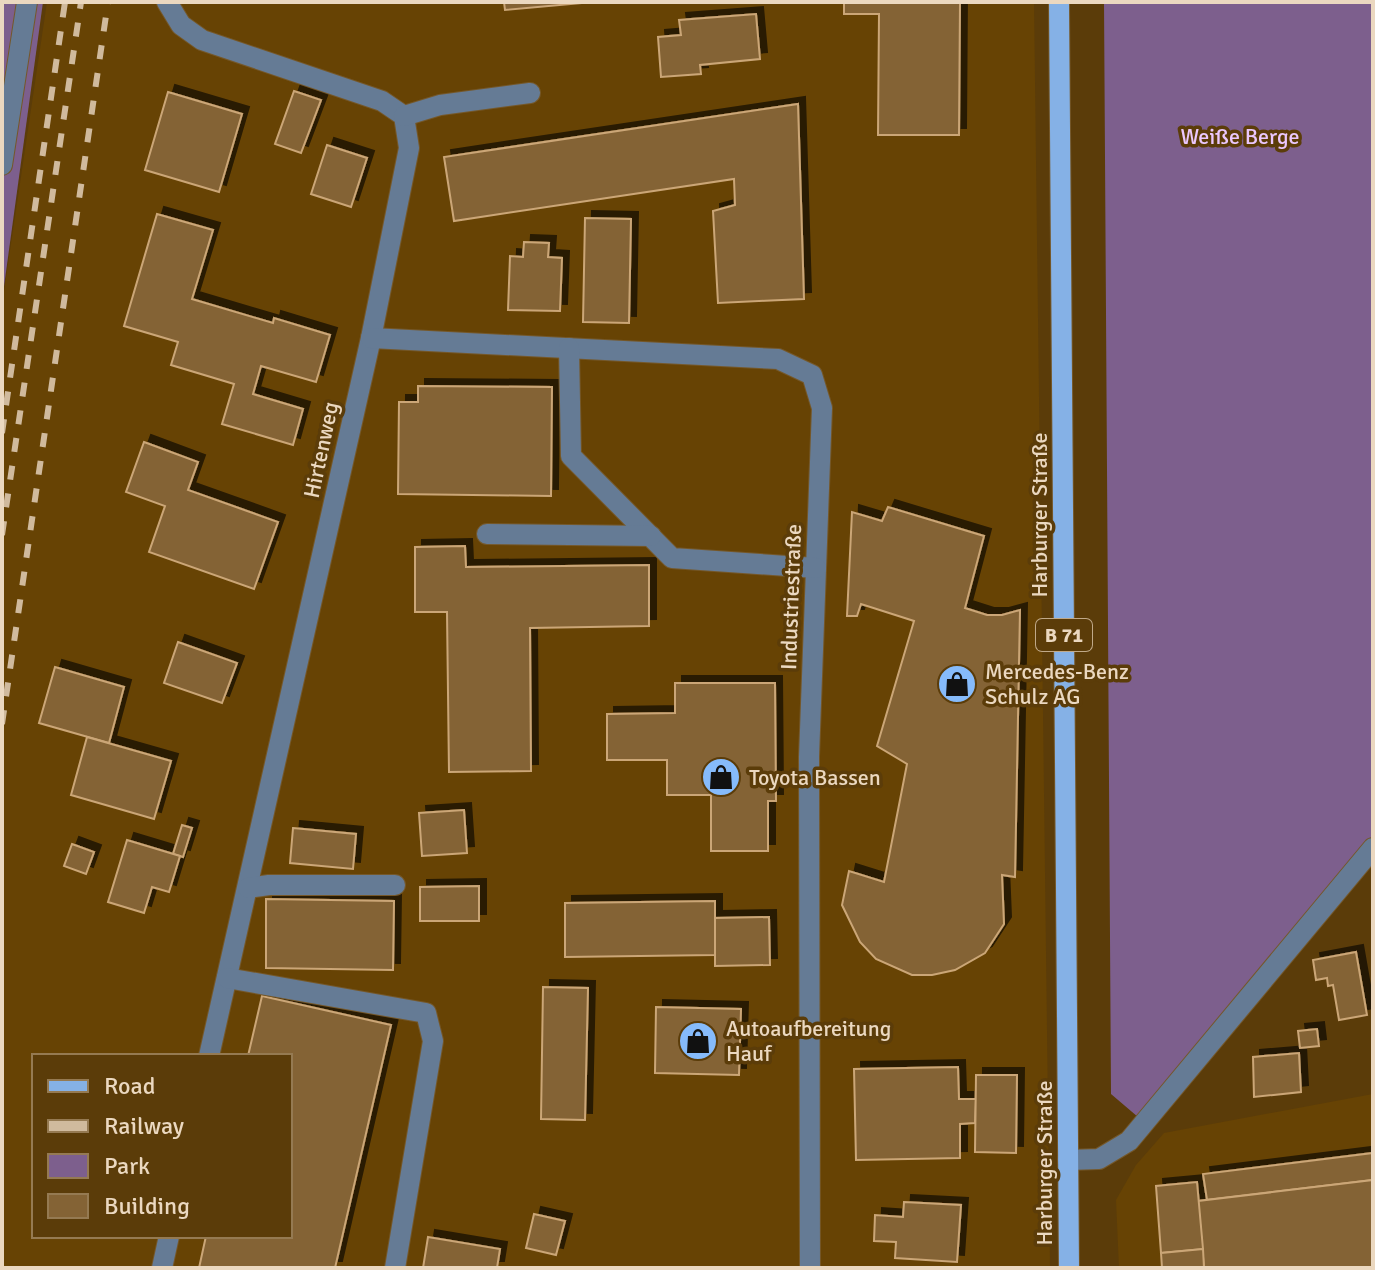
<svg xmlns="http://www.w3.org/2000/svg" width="1375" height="1270" viewBox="0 0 1375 1270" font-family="Signika,sans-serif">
<defs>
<filter id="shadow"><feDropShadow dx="7" dy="-7" stdDeviation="0" flood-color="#0009"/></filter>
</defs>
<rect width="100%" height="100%" fill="#5b3c09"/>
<g fill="#674304" fill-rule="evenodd">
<path d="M47,2H1034L1050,1268H2V304ZM34,1056H290V1236H34Z"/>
<path d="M1373,1094V1268H1119L1116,1200L1136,1165L1164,1133Z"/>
</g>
<g fill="#7d5f8d">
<path d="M2,2H43L2,301Z"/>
<path d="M1104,2H1373V867L1355,856L1138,1117L1111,1094Z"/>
</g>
<g fill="#846335" stroke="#cba677" stroke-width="2" filter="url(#shadow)">
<path d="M504,2H593L505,10Z"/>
<path d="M844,2H960L959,135H878L879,14H844Z"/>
<path d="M756,14L760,59L700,65L701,74L661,77L658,37L681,35L679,20Z"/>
<path d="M294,91L321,100L301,153L275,144Z"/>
<path d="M168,92L242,114L219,192L145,170Z"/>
<path d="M798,104L804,299L718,303L713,211L735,205L734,179L454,221L444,157Z"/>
<path d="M327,145L367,158L351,207L311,194Z"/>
<path d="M157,214L213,230L192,299L273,323L274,318L330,335L316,382L261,366L253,394L303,409L293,445L222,424L234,384L171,365L178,342L124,326Z"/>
<path d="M585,218L631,219L629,323L583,322Z"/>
<path d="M524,242L549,243L548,257L562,258L560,311L508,310L510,256L523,257Z"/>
<path d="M418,386L552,387L551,496L398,494L399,402H418Z"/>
<path d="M144,442L198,462L188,490L278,522L254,589L149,552L165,506L126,492Z"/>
<path d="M888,507L984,536L965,608L987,615H1002L1020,610L1015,877L1002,875L1004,924L985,953L955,970L932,975H912L876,959L860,942L842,905L849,871L884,882L907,764L877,746L914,621L861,604L857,616H847L852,512L882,521Z"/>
<path d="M465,546L466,567L649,565V626L530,628L531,771L449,772L447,612H415V547Z"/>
<path d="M178,642L237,663L222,703L164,683Z"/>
<path d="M55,667L124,687L109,743L39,723Z"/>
<path d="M675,683H775L776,801H768V851H711V795H667V760H607V714L675,713Z"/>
<path d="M87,737L171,761L154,819L71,795Z"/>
<path d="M464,810L467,853L422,856L419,813Z"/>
<path d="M182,825L192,828L183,857L173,854Z"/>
<path d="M293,828L356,834L353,869L290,863Z"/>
<path d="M127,840L180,856L169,892L152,887L144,913L108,902Z"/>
<path d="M72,844L94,852L86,874L64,866Z"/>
<path d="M479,886V921H420V887Z"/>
<path d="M266,899L394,901L393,970L266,968Z"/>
<path d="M715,901V955L565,957V903Z"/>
<path d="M769,917L770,965L715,966V918Z"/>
<path d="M1356,952L1367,1015L1339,1020L1333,985L1328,986L1327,978L1316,980L1313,960Z"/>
<path d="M543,987L588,988L585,1120L541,1119Z"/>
<path d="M262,996L391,1025L335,1268H199L206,1236H290V1056H248Z"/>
<path d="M656,1007L741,1009L739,1075L655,1073Z"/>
<path d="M1317,1029L1319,1046L1300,1048L1298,1031Z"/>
<path d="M1299,1053L1301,1092L1254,1097L1253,1057Z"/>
<path d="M958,1067L959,1099H976L975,1123L960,1124V1158L856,1160L854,1069Z"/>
<path d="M976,1075H1017L1016,1153L975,1152Z"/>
<path d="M1373,1153V1180L1207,1200L1203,1174Z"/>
<path d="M1373,1180V1268H1204L1198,1201Z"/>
<path d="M1197,1182L1203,1249L1161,1253L1156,1186Z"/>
<path d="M904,1202L961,1205L957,1262L895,1258L896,1242L874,1241L875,1215L903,1217Z"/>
<path d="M534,1214L565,1221L556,1255L526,1248Z"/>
<path d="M428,1237L500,1249L497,1268H423Z"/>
<path d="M1203,1249L1204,1268H1162L1161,1253Z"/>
</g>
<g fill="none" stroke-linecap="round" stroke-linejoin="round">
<g stroke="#75582a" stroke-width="22">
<g id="minor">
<path d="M167,2L181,25L202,40L382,101L404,116L409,148L371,338L209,1056"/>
<path d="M404,116L440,105L530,93"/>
<path d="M2,165L27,2"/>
<path d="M371,338L778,359L812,375L822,408L809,757L810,1268"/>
<path d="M569,348L571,456L672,558L816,568"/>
<path d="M487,534L651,536"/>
<path d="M248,888L269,885H395"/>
<path d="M227,978L426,1013L433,1041L395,1268"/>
<path d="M1068,1160L1099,1159L1129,1141L1373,848"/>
<path d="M162,1268L169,1236"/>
</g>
</g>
<g stroke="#75582a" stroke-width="22">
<path id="major" d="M1059,2L1069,1268"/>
</g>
<use href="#minor" stroke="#657b95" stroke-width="20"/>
<use href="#major" stroke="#85b1e6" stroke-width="20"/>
<g stroke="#d0ba9d" stroke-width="6" stroke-dasharray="14 14" stroke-linecap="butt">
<path d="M2,433L65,2"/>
<path d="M2,535L81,2"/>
<path d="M2,724L108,2"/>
</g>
</g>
<defs>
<g id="shop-disc" transform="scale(2)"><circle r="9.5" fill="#86bbfb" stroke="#5b3c09"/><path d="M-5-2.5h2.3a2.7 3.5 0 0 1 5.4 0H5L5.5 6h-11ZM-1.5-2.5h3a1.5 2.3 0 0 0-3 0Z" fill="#111"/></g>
</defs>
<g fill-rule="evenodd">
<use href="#shop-disc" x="957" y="684"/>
<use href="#shop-disc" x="721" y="777"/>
<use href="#shop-disc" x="698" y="1041"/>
</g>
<g text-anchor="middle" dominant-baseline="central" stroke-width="7" stroke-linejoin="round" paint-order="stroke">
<rect fill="#5b3c09" stroke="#c0a989" stroke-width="2" x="1036" y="619" width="56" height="32" rx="6"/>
<g font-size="20" font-weight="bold" fill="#ebd8c0">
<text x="1064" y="635">B 71</text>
</g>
<g font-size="22" fill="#eac7fd" stroke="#5b3c09">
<text x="1240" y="136">Weiße Berge</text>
</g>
<g font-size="22" fill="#ebd8c0" stroke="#5b3c09">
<text transform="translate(321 450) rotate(-78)">Hirtenweg</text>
<text transform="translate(1039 515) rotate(-90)">Harburger Straße</text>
<text transform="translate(791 597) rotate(-88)">Industriestraße</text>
<text transform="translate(1044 1163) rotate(-90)">Harburger Straße</text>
</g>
<g font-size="22" fill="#ebd8c0" stroke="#5b3c09" text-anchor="start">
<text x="985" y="671">Mercedes-Benz<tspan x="985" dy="25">Schulz AG</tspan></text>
<text x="749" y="777">Toyota Bassen</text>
<text x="726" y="1028">Autoaufbereitung<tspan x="726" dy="25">Hauf</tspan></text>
</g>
</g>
<rect width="1375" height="1270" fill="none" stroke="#ebd8c0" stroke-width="8"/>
<rect x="32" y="1054" width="260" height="184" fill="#5b3c09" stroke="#957a52" stroke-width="2"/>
<rect x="48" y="1080" width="40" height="12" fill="#85b1e6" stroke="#957a52" stroke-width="2"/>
<text x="104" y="1094" font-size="24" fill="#ebd8c0">Road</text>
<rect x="48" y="1120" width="40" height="12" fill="#d0ba9d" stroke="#957a52" stroke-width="2"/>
<text x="104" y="1134" font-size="24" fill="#ebd8c0">Railway</text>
<rect x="48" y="1154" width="40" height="24" fill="#7d5f8d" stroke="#957a52" stroke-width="2"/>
<text x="104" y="1174" font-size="24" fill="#ebd8c0">Park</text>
<rect x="48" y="1194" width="40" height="24" fill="#846335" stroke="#957a52" stroke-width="2"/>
<text x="104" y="1214" font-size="24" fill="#ebd8c0">Building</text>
</svg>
